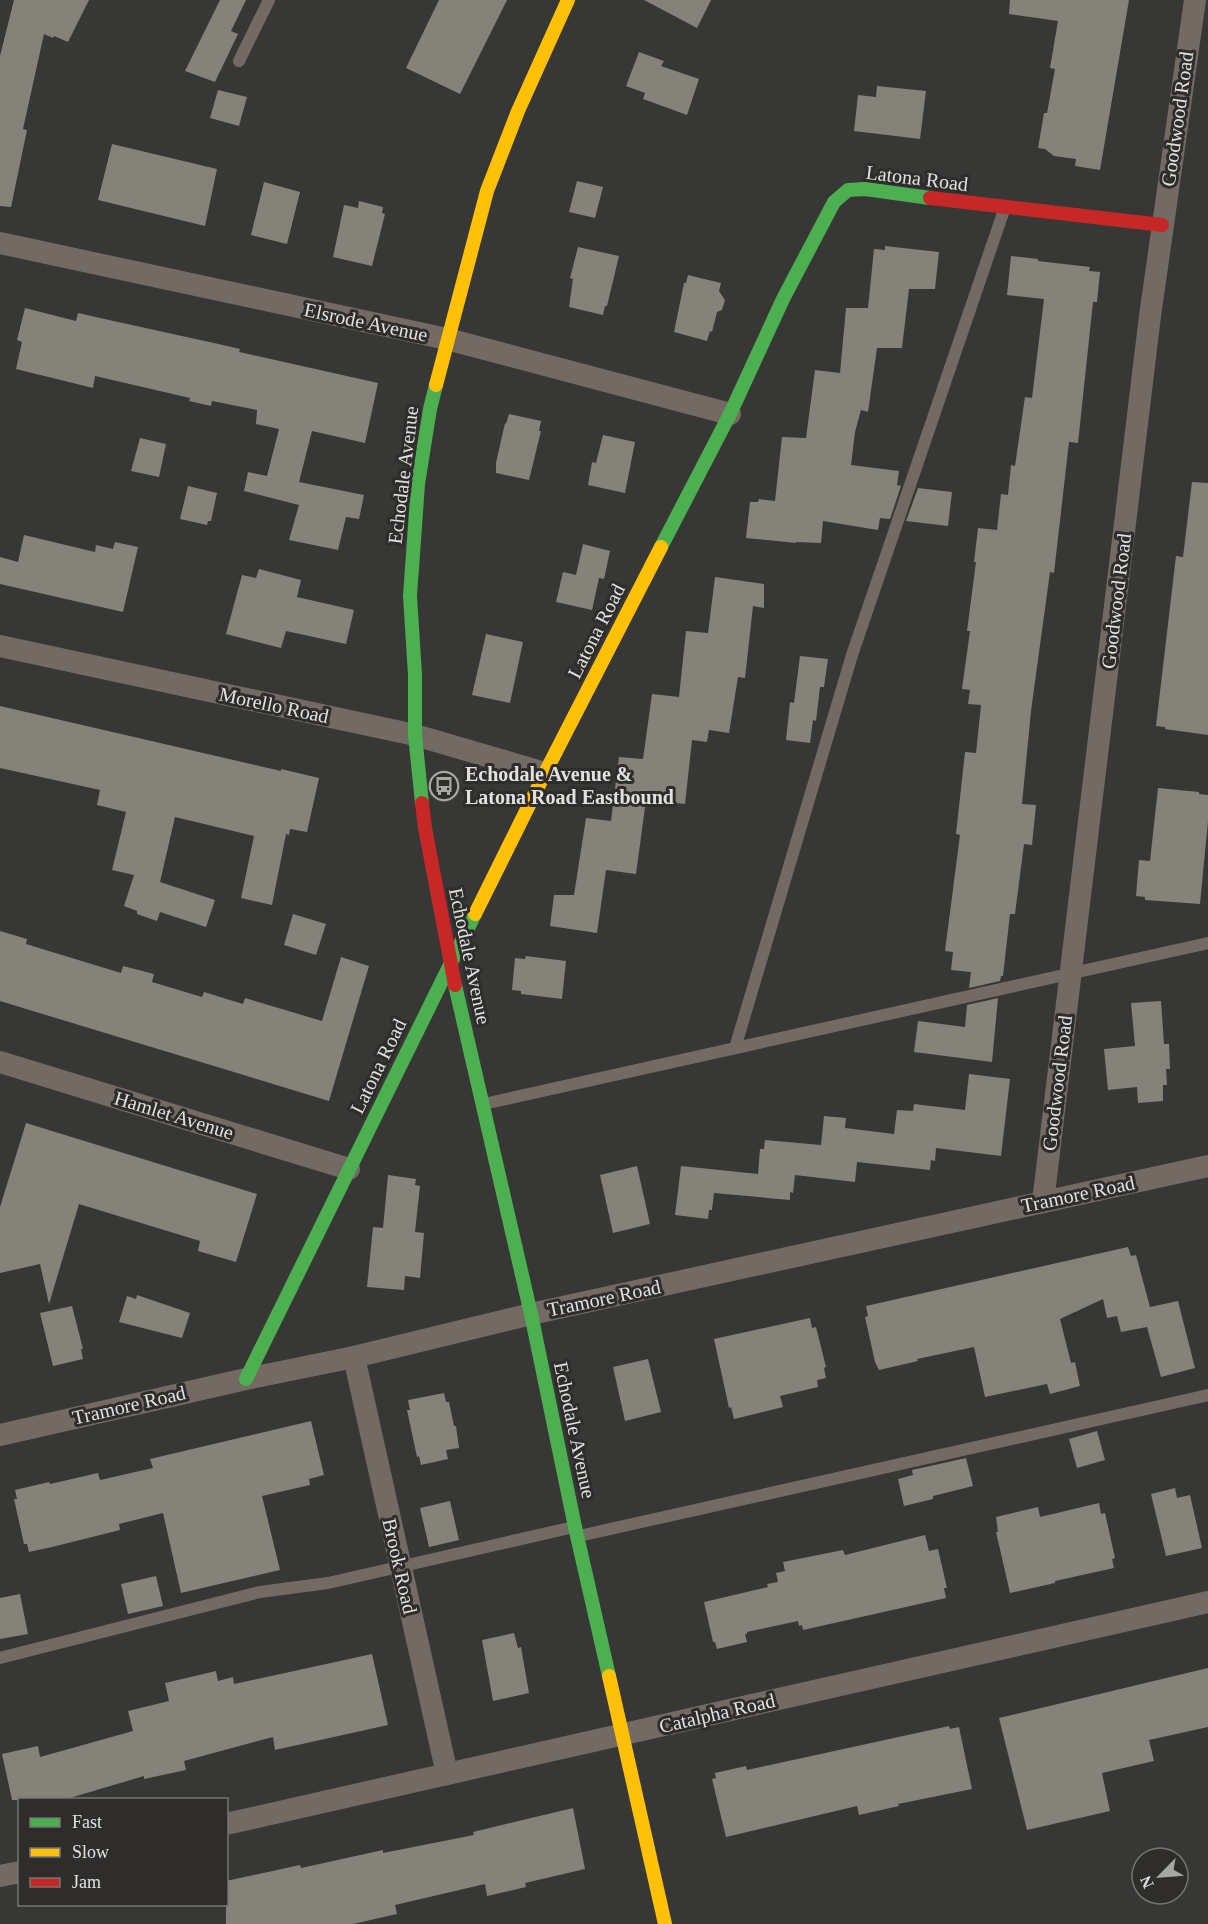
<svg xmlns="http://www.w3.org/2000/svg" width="1208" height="1924" viewBox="0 0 1208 1924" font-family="'Times New Roman',serif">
<rect width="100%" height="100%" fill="#373736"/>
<g fill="#85827a">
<path d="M14,0H89L68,42L54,36L53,38L44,34L23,129L27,130L11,207L0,206V56Z"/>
<path d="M220,0H246L231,31L238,34L215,82L185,71Z"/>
<path d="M439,0H507L460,94L406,68Z"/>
<path d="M644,0H711L697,28Z"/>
<path d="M1010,0H1129L1100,170L1075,166L1076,159L1054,156L1045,149L1038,148L1044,113H1047L1055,69L1050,68L1058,21L1009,14Z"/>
<path d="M639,52L664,61L661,66L699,79L687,115L643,99L645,93L626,86Z"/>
<path d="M877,86L926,91L920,139L854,131L858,95L876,97Z"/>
<path d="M218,90L247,97L239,126L210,118Z"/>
<path d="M112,144L217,169L205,226L98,200Z"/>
<path d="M577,181L603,187L595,218L569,212Z"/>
<path d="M264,182L300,192L287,244L251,235Z"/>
<path d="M359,201L383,207L382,213L385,214L372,266L333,257L344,205L358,208Z"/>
<path d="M885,246L939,252L935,289H909L902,348H877L868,412L861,410L855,432L851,465L899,471L897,485L901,486L890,519L880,518L878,530L823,521L821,543L796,542V543L746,538L750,502H758L759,499L775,501L782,437L806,438L815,370L840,373L846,308H868L874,249L885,250Z"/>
<path d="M578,247L619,256L607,306H605L603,315L569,307L573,279L570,278Z"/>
<path d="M1011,256L1038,259V261L1090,267L1089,271L1100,272L1097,302H1093L1078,443L1069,442L1054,573L1050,572L1031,711L1022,804L1036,805L1032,845L1024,844L1015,914H1010L1003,976H1001L1000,981L969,988L971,972L951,970L953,952L945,951L960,835L956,834L965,752L976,753L981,705L968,704L970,690L962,689L970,631H967L976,562H974L978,528L997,530L1001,494L1008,495L1011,465L1015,466L1025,397L1032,398L1044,299L1007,295Z"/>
<path d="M688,275L721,283L719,291L725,300L722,310L717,312L712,332L710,331L707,341L674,332L684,283H686Z"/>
<path d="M25,308L76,321L78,313L109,320L223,345L240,349L239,352L378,383L365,443L312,431L299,482L364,495L359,519L346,517L338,550L289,540L299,505L244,491L248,472L267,476L279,429L256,424L257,410L212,401L211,406L189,401L190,398L95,376L93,388L16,369L22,342L17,340Z"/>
<path d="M509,414L541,421L539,431H541L529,480L496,473V463L505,423L506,424Z"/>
<path d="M603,435L635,442L625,493L588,485L592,462L596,463Z"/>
<path d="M140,438L166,444L159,477L131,471Z"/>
<path d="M1192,482L1208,483V735L1165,729V727L1156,726L1176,556L1183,557Z"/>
<path d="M188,486L217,493L211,521H208L207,525L180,519Z"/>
<path d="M918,488L952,492L948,526L906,521Z"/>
<path d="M24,535L95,552L96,545L113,549L115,542L138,547L123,612L0,584V557L18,562Z"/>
<path d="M583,544L610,551L604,579L599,578L592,610L556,602L563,572L576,575Z"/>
<path d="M259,569L301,580L297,597L354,610L346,644L286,631L281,648L226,634L242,575L256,578Z"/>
<path d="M715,577L764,584V608L753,606L745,678L738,677L729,733L709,730L707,742L692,740L685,804L646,800L636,874L606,870L597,933L550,926L554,895H574L586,818L611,821L619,757L643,759L652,694L679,697L686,631L708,633Z"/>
<path d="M486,634L523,642L510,703L472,695Z"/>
<path d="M800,656L828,659L824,687H820L816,721L813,720L810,743L786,740L790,702L794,703Z"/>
<path d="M0,706L281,771V769L319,778L307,832L290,829L289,835L286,834L272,905L241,898L254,836L175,817L160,882L215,900L206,927L160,912L157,921L137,914V911L124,906L134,875L112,870L126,812L97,805L100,790L0,768Z"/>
<path d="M1158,788L1199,792V794L1208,795V821L1200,904L1145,900V897L1136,896L1139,860L1150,861Z"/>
<path d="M293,914L326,924L316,955L284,945Z"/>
<path d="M0,931L27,939L26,944L121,973L123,966L154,974L152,982L202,997L204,992L243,1004L245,998L322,1021L341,957L369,966L329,1101L0,1001Z"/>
<path d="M526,956L566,961L562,999L521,994V991L512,990L515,958L525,959Z"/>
<path d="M998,998L992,1062L914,1052L918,1021L965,1027L967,1005Z"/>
<path d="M1161,1001L1164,1044H1169L1170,1069H1166L1167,1085H1163V1101L1138,1103L1137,1087L1108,1090L1104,1049L1135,1046L1131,1003Z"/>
<path d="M969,1074L1010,1079L1001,1156L936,1148L935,1161L931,1160L930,1170L857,1162L855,1182L795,1175L793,1193L790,1192V1200L714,1193L712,1210H709L708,1219L675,1215L681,1166L758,1174L760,1149H764L765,1140L821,1145L824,1116L846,1118L845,1128L894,1134L897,1110L913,1111L914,1104L965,1110Z"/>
<path d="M26,1123L257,1194L236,1262L198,1251L200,1241L79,1204L49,1304L40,1264L0,1273V1207Z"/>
<path d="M637,1166L650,1224L613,1233L600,1175Z"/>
<path d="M388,1175L416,1179L415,1185L420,1186L415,1232L424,1233L420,1278L405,1276L404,1290L367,1287L373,1227L383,1228Z"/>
<path d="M1128,1247L1131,1256L1136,1255L1150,1307L1178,1301L1195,1368L1161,1377L1147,1327L1121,1332L1117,1316L1107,1318L1103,1299L1060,1319L1071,1363L1075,1362L1080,1386L1050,1394L1047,1384L985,1397L974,1347L917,1359L918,1361L879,1370L875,1362L865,1317L868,1316L866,1306Z"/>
<path d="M137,1295L190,1313L182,1338L119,1322L127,1296L136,1299Z"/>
<path d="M72,1306L83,1349H81L83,1359L53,1366L40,1313Z"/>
<path d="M810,1318L812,1328L816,1327L826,1367L824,1368L826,1378L817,1380L818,1387L780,1396L783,1407L734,1419L731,1407L729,1408L714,1339Z"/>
<path d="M648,1359L661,1412L625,1421L613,1367Z"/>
<path d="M444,1393L446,1402H449L454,1426H456L459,1448L446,1450L448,1459L421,1465L419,1456L417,1457L407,1410H410L408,1400Z"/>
<path d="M311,1421L324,1475L309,1479L310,1485L262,1496L280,1570L181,1593L163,1513L119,1524L120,1530L52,1547L29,1552L27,1544H24L14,1499H17L15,1490L49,1482L50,1484L98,1473L100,1480L153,1468L150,1459Z"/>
<path d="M1097,1431L1105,1460L1077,1468L1069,1439Z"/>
<path d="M966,1458L973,1486L933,1496V1499L904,1506L898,1479L913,1475L912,1470Z"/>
<path d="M1175,1488L1177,1498L1190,1495L1202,1548L1166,1556L1151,1494Z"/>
<path d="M450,1501L459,1540L429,1547L420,1508Z"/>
<path d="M1099,1503L1101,1514L1105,1513L1115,1558L1112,1559L1114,1568L1055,1581V1583L1010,1593L996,1532H998L996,1517L1038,1507L1040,1517Z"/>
<path d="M925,1535L929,1551L938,1549L947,1588H944L946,1598L803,1630L802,1625L799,1626L798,1621L747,1632V1634H745L747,1642L717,1649L715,1642H713L704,1602L768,1587L767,1584L778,1582L776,1573L785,1571L783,1562L843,1550L845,1555Z"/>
<path d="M156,1576L163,1606L128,1614L121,1584Z"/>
<path d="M20,1594L28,1634L0,1639V1598Z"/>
<path d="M514,1633L518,1648L521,1647L529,1693L493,1701L482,1640Z"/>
<path d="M372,1654L388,1725L275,1750L273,1737L184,1761L186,1770L144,1779V1776L63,1800H12L2,1754L38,1746L40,1757L133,1731L128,1711L169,1701L165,1683L216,1671L218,1681L233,1677L234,1684Z"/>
<path d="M1208,1668V1727L1149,1740L1154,1761L1102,1773L1110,1811L1027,1830L999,1718Z"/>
<path d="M949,1726L950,1729L959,1727L972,1789L898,1804L899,1806L859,1815L857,1806L726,1837L712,1779L716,1778L715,1773L746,1766L747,1770Z"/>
<path d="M573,1808L585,1869L525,1883L526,1887L487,1896L485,1884L395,1905L397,1914L353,1924H226V1881L300,1865L301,1868L383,1850V1853L474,1835L473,1832Z"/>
</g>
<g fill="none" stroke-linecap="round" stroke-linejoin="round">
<g stroke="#736a63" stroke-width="12">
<path d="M239,61L269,0"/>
<path d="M735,1048L852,655L1004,210"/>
<path d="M484,1104L1208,943"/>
<path d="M579,1536L1208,1395"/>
<path d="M0,1658L260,1592L328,1583L574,1527"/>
</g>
<g stroke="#736a63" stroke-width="22">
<path d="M0,243L447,339L730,414"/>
<path d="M0,646L415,735L545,773"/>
<path d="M0,1062L349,1169"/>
<path d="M1043,1202L1150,316L1195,0"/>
<path d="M354,1357L447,1774"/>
<path d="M0,1435L246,1379L354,1357L531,1314L1208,1166"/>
<path d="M226,1824L1208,1602"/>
<path d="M0,1876L20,1872"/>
</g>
<g stroke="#4caf50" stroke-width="14">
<path d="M661,547L730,414L783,299L834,202L848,190L865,189L930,198"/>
<path d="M422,803L415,735V675L410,596L418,484L430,409L436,385"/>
<path d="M455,985L531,1314L575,1527L609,1676"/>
<path d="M246,1379L475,914"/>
</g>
<g stroke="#ffc107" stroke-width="14">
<path d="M436,385L487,191L518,111L568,0"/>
<path d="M475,914L545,773L661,547"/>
<path d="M609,1676L665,1924"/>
</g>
<g stroke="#c62828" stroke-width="14">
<path d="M930,198L1162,225"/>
<path d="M422,803L425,828L455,985"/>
</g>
</g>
<defs>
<g id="bus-ring" transform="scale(1.5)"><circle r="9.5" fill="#2e2d2b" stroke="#a6a6a4" stroke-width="1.5"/><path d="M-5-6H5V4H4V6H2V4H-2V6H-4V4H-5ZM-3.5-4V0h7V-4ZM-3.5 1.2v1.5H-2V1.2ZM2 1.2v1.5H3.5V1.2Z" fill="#a6a6a4"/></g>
</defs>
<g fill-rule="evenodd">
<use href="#bus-ring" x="444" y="786"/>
</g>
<g text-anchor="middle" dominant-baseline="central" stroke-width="6" stroke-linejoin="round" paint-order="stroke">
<g font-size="20" fill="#e2e1e0" stroke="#2e2d2b">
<text transform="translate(1177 119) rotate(-82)">Goodwood Road</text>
<text transform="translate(917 178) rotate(7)">Latona Road</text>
<text transform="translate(366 322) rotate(12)">Elsrode Avenue</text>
<text transform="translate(403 475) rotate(-83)">Echodale Avenue</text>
<text transform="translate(1116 601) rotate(-83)">Goodwood Road</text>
<text transform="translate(596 631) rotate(-63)">Latona Road</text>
<text transform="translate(274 705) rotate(12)">Morello Road</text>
<text transform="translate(470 956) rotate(78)">Echodale Avenue</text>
<text transform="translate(378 1066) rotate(-64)">Latona Road</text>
<text transform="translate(1057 1083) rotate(-83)">Goodwood Road</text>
<text transform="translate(174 1115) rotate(17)">Hamlet Avenue</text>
<text transform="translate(1078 1194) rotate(-12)">Tramore Road</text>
<text transform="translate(604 1298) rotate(-12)">Tramore Road</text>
<text transform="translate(129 1405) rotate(-13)">Tramore Road</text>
<text transform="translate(575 1430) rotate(78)">Echodale Avenue</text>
<text transform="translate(400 1566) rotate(77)">Brook Road</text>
<text transform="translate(717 1713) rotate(-13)">Catalpha Road</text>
</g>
<g font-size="20" font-weight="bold" fill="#e2e1e0" stroke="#2e2d2b" text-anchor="start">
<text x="465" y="774">Echodale Avenue &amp;<tspan x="465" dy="23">Latona Road Eastbound</tspan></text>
</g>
</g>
<rect x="18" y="1798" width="210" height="108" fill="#2e2d2b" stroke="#767573" stroke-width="1.5"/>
<rect x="30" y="1818" width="30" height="9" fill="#4caf50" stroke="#767573" stroke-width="1.5"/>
<text x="72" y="1828" font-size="18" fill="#e2e1e0">Fast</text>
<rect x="30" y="1848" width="30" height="9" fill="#ffc107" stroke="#767573" stroke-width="1.5"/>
<text x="72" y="1858" font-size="18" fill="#e2e1e0">Slow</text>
<rect x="30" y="1878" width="30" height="9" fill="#c62828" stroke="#767573" stroke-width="1.5"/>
<text x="72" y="1888" font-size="18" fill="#e2e1e0">Jam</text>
<g transform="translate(1160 1876) rotate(245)"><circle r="28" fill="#2e2d2b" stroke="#767573" stroke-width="1.5"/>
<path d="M0-4.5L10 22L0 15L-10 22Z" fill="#a6a6a4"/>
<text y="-9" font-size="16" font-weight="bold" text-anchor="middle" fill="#e2e1e0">N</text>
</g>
</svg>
